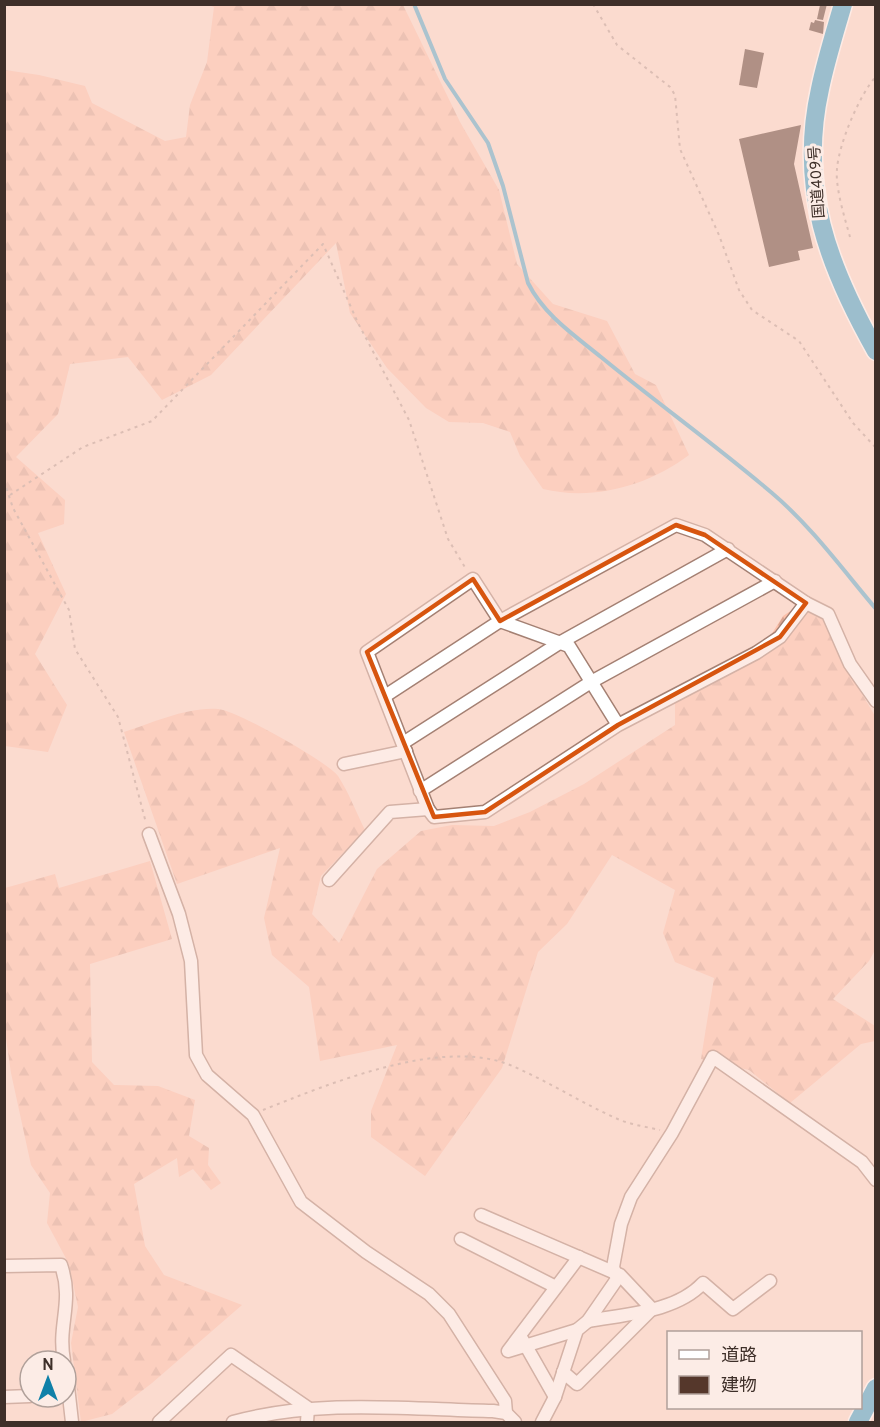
<svg xmlns="http://www.w3.org/2000/svg" width="880" height="1427" viewBox="0 0 880 1427" font-family="Overpass,'Noto Sans JP',sans-serif">
<defs>
<pattern id="forest-firs" width="22" height="20" patternUnits="userSpaceOnUse" patternTransform="scale(1.5)"><rect width="22" height="20" fill="#fcc0aa"/><path d="M5 1l3.5 6h-7zM16 11l3.5 6h-7z" fill="#d9a592"/></pattern>
</defs>
<rect width="100%" height="100%" fill="#fbdbcf"/>
<g fill="url(#forest-firs)">
<path d="M208,5H403L460,122L499,190L517,264L553,304L607,321L635,374L656,385L689,455C648,486 593,501 543,489L520,456L510,432L483,423L449,422L426,408L387,368L350,313L336,243L211,375L162,400L128,357L70,364L58,414L16,457L65,500L64,524L38,533L66,594L35,654L67,705L48,752L5,746V70L39,75L85,86L92,103L165,141L186,137L190,105L207,62L214,7Z"/>
<path d="M805,601L822,613L849,672L875,716V950L869,961L833,999L875,1026V1041L861,1044L790,1103L749,1070L701,1059L714,978L675,962L663,933L675,890L612,855L567,924L538,952L502,1068L425,1176L371,1137V1111L397,1045L320,1061L309,987L272,955L264,918L280,848L177,884L124,732C153,723 186,707 218,709C236,710 328,762 338,776C349,793 356,812 365,830L321,876L312,914L339,943L377,869L421,831L452,825L494,826L530,812L584,784L675,725V691L764,646L783,616Z"/>
<path d="M150,861L172,939L90,964L92,1062L114,1085L158,1086L195,1100L189,1136L209,1148L208,1165L221,1183L211,1190L193,1169L179,1177L177,1158L134,1184L145,1246L164,1275L242,1305L152,1383L112,1414L81,1422L71,1343L78,1307L69,1264L47,1223L50,1193L31,1165L11,1073L4,1024L5,888L55,874L59,888Z"/>
</g>
<g fill="none" stroke-linecap="round" stroke-linejoin="round">
<path stroke="#4ba6cd" stroke-width="4" d="M414,4L445,79L488,143L503,186L528,283C544,315 574,335 601,357C657,403 717,446 772,493C811,526 843,570 876,609"/>
</g>
<g fill="#55372b">
<path d="M827,4L823,20L817,19L820,5Z"/>
<path d="M815,20L824,22L823,34L809,30L811,22L814,23Z"/>
<path d="M745,49L764,53L757,88L739,85Z"/>
<path d="M801,125L794,164L813,248L798,251L800,260L769,267L739,139Z"/>
</g>
<g fill="none" stroke-linecap="round" stroke-linejoin="round">
<g stroke="#a48073" stroke-width="15">
<g id="minor">
<path d="M385,696L500,621L676,525L705,535L806,603L828,614L850,664L876,701"/>
<path d="M618,725L569,646L500,621L473,579L367,652L428,809L434,817L485,812L618,725L756,653L780,637L806,603"/>
<path d="M403,743L561,642L728,549"/>
<path d="M344,764L406,751"/>
<path d="M420,791L591,682L775,581"/>
<path d="M149,834L179,914L191,961L196,1055L207,1075L253,1115L301,1202L366,1252L429,1294L449,1314L505,1401L506,1413"/>
<path d="M329,880L390,812L428,809"/>
<path d="M481,1215L620,1275L652,1309L577,1384L563,1372"/>
<path d="M461,1239L556,1287"/>
<path d="M4,1266L61,1265C74,1303 57,1324 64,1361"/>
<path d="M588,1321C626,1314 676,1312 703,1283L733,1309L770,1281"/>
<path d="M577,1330L508,1351L579,1257"/>
<path d="M522,1339L555,1397"/>
<path d="M66,1369L72,1422"/>
<path d="M4,1397L30,1396"/>
<path d="M159,1422L231,1355L308,1408L307,1422"/>
<path d="M233,1422C318,1399 406,1409 493,1411L506,1413L515,1422"/>
<path d="M542,1422L555,1397L577,1330L588,1321L617,1279L613,1267L621,1224L631,1197L672,1133L713,1057L862,1162L876,1180"/>
</g>
</g>
<g stroke="#fff" stroke-width="21">
<g id="highway">
<path d="M843,4C835,32 826,60 820,89C798,188 828,266 876,351"/>
<path d="M858,1422L876,1388"/>
</g>
</g>
<g stroke="#b69c93" stroke-width="2" stroke-dasharray="3 4.5" stroke-linecap="butt">
<path d="M593,4L617,45L670,87L675,95L680,149L719,235L739,290L752,310L799,341L853,423L876,448"/>
<path d="M850,237C845,219 835,187 837,169C839,143 859,96 876,76"/>
<path d="M4,481L13,508L69,610L75,649L118,717L146,823"/>
<path d="M10,495L83,447L152,421L323,244L358,323L409,420L448,539L466,569"/>
<path d="M263,1110C329,1084 440,1037 510,1065C548,1081 583,1104 620,1120C633,1125 647,1127 660,1130"/>
</g>
<use href="#minor" stroke="#fff" stroke-width="12"/>
<use href="#highway" stroke="#289cc9" stroke-width="18"/>
</g>
<path d="M0 0H880V1427H0ZM676,525L705,535L806,603L780,637L618,725L485,812L434,817L367,652L473,579L500,621Z" fill="#fbdbcf" fill-opacity=".55" fill-rule="evenodd"/>
<path fill="none" stroke="#d7550f" stroke-width="4.5" stroke-linejoin="round" d="M676,525L705,535L806,603L780,637L618,725L485,812L434,817L367,652L473,579L500,621Z"/>
<g text-anchor="middle" dominant-baseline="central" stroke-width="6" stroke-linejoin="round" paint-order="stroke">
<g font-size="15" fill="#3e2f29" stroke="#fcece6">
<text transform="translate(818 182) rotate(-94)">国道409号</text>
</g>
</g>
<rect width="880" height="1427" fill="none" stroke="#3e2f29" stroke-width="12"/>
<rect x="667" y="1331" width="195" height="78" fill="#fcece6" stroke="#b0a09a" stroke-width="1.5"/>
<rect x="679" y="1350" width="30" height="9" fill="#ffffff" stroke="#b0a09a" stroke-width="1.5"/>
<text x="721" y="1361" font-size="18" fill="#3e2f29">道路</text>
<rect x="679" y="1376" width="30" height="18" fill="#55372b" stroke="#b0a09a" stroke-width="1.5"/>
<text x="721" y="1391" font-size="18" fill="#3e2f29">建物</text>
<g transform="translate(48 1379)"><circle r="28" fill="#fcece6" stroke="#b0a09a" stroke-width="1.5"/>
<path d="M0-4.5L10 22L0 15L-10 22Z" fill="#1080a8"/>
<text y="-9" font-size="16" font-weight="bold" text-anchor="middle" fill="#3e2f29">N</text>
</g>
</svg>
